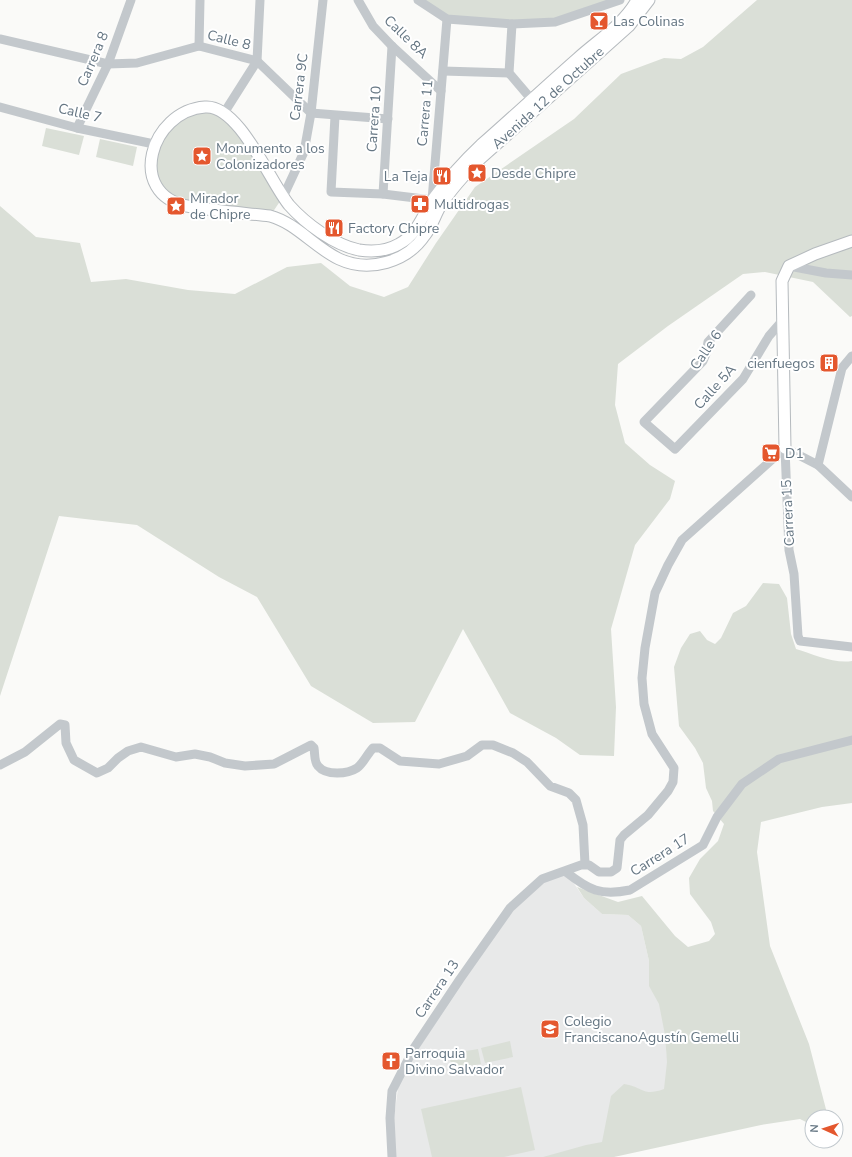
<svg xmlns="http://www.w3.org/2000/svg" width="852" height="1157" viewBox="0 0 852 1157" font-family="'Nunito Sans',sans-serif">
<rect width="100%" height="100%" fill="#fafaf8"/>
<path fill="#e8e9e9" d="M566,872L584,898L602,914L628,915L641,926L649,961L663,1001L671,1112L614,1157H395L394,1118L398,1088L410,1062L510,908L542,879Z"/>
<g fill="#dadfd7">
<path d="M418,0H620L555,22L447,19Z"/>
<path d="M757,0H852V316L850,317L813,282L765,272L743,274L668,326L618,364L615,405L625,443L650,465L675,481L670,499L635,545L611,629L616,707L614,756L580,755L556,738L510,713L463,629L415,722L373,723L311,686L257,597L219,577L137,525L59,516L0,696V206L36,237L80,243L91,282L126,279L188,290L235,294L287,267L321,263L350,286L384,297L408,287L436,243L475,187L574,119L621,74L664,58L681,59L703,47Z"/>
<path d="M188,110L224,113L283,197L270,216L176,202L153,176L160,132Z"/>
<path d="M46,128L84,136L79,155L42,146Z"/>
<path d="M100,139L137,147L133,166L96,157Z"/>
<path d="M763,583L779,584L787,598L791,634L796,649C813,654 834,664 852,661V803L822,807L761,822L757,852L770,946L809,1044L828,1117H812V1125L800,1119L761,1125L614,1157H543L586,1145L602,1142L611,1096L624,1084C644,1087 642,1097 664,1089L667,1062L665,1035L659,1004L649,986V961L641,926L628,915L602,914L584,898L577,887L618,902L642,896L675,936L688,947L709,941L715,934L711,922L690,894L689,878L700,859L718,841L724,824L713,811L712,801L706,788L703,763L695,748L679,726L674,667L681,648L690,634L700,631L707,640L715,644L721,638L733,613L746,606Z"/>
<path d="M510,1041L513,1057L485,1063L481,1048Z"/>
<path d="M478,1049L481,1064L452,1069L449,1054Z"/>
<path d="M521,1087L535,1150L504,1157H432L421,1109Z"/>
</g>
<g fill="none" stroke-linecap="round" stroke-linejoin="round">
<g stroke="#b5babe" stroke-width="13">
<g id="major">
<path d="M637,0C624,24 598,40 578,58C545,87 514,116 481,145C464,161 448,179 434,198C422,215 418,234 399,244C387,251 372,252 359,250C334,245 305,223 289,205C270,182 239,104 205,107C150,111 126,194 187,206C214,211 243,213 270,216C296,223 314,247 339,259C369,273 407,262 425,235C432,226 435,215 441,205C452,188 466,173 480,159L629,26L649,0"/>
<path d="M785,448L782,281L789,266L815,254L852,241"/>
</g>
</g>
<g stroke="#c3c8cc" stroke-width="9">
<path d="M358,0L373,26L392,46L441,91"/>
<path d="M418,0L447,19L512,24L555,22L620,0"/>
<path d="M512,24L509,73L532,100"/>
<path d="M0,39L108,64L137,63L199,46L257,61L311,113L388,119"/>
<path d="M199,46L200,0"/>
<path d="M443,71L509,73"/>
<path d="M0,107L77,128L154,144"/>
<path d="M224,113L257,61L260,0"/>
<path d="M335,116L331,192L383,194L432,200L437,202"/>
<path d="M77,128L108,64L131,0"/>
<path d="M383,194L392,46"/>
<path d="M283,197L304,152L311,113L323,0"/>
<path d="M432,200L447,19"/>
<path d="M789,266L826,273L852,275"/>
<path d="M751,295L708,342L706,354L703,361L644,422L675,449L743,379L769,336L783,320"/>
<path d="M785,448L789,550L794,574L798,636L800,641L852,647"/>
<path d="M785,448L818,465L852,497"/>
<path d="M818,465L842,368L852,356"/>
<path d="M0,765L25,752L60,724L65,725L66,743L74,760L97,773L108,768L118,758L128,751L141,747L176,757L195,754L210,757L225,763L245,766L274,764L311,745L314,748C315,754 314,762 318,766C326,776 348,774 357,768C363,764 368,753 373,748H380L400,761L439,764L467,756L482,745H493L513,753L527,762L550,786L569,793L576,800L583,825L585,864"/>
<path d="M566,872C589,890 600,896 630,890L703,845L717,817L742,784L779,759L852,740"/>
<path d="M392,1157L390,1118L392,1091L414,1048L460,979L510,908L542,879L581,865H589L599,872H611L617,868L620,840L624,835L648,815L668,791L673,782L674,768L652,734L644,704L642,678L645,648L655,593L668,565L682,540L785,448"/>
</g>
<use href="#major" stroke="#fff" stroke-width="11"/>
</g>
<defs>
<g id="bar-square" transform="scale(1)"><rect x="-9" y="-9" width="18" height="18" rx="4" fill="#e4572e" stroke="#fff"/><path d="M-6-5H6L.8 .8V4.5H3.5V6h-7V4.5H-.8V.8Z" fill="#fff"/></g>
<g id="sight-square" transform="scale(1)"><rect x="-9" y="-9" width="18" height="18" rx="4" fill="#e4572e" stroke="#fff"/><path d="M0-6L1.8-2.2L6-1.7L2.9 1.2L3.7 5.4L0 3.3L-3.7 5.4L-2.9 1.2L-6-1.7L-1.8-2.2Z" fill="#fff"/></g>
<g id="restaurant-square" transform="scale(1)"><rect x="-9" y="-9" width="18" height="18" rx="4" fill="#e4572e" stroke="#fff"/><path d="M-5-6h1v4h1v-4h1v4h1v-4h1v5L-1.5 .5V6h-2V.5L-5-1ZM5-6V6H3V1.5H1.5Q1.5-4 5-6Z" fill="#fff"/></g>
<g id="pharmacy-square" transform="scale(1)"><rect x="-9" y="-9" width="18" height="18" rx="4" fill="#e4572e" stroke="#fff"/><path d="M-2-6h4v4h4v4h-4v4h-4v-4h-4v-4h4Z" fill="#fff"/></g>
<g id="building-square" transform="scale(1)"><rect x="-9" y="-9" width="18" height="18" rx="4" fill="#e4572e" stroke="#fff"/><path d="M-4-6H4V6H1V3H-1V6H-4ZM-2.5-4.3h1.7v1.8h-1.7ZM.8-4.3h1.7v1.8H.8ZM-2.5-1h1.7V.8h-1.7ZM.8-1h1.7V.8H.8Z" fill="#fff"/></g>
<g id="supermarket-square" transform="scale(1)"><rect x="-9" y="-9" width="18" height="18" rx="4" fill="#e4572e" stroke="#fff"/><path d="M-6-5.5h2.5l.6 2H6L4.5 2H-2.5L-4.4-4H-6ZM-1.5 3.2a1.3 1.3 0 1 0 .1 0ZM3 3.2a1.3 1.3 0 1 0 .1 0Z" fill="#fff"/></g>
<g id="school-square" transform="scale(1)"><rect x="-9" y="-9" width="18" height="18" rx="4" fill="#e4572e" stroke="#fff"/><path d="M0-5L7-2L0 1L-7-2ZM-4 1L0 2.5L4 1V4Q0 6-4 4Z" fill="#fff"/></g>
<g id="church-square" transform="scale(1)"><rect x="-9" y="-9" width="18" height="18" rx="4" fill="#e4572e" stroke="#fff"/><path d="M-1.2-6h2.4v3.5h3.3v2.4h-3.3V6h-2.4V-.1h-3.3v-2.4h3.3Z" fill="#fff"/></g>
</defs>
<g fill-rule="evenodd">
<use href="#bar-square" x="599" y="21"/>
<use href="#sight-square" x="202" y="156"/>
<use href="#sight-square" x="477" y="173"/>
<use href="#restaurant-square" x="442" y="176"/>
<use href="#pharmacy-square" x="420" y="204"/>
<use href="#sight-square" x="176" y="206"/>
<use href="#restaurant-square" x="334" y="228"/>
<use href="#building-square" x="829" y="363"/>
<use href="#supermarket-square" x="771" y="453"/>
<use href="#school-square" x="550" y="1029"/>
<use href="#church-square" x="391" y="1061"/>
</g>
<g text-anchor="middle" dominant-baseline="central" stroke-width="4" stroke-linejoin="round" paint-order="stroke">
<g font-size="14" fill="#657683" stroke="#fff" text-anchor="start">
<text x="613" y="21">Las Colinas</text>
<text x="216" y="148">Monumento a los<tspan x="216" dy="16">Colonizadores</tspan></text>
<text x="491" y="173">Desde Chipre</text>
<text x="428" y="176" text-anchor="end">La Teja</text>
<text x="190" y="198">Mirador<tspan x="190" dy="16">de Chipre</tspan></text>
<text x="434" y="204">Multidrogas</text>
<text x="348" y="228">Factory Chipre</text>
<text x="815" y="363" text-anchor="end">cienfuegos</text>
<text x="785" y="453">D1</text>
<text x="564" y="1021">Colegio<tspan x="564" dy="16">FranciscanoAgustín Gemelli</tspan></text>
<text x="405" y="1053">Parroquia<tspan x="405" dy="16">Divino Salvador</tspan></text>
</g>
<g font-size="14" fill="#657683" stroke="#fff">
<text transform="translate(406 37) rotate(44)">Calle 8A</text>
<text transform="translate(229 40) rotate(14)">Calle 8</text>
<text transform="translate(93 59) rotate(-67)">Carrera 8</text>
<text transform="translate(299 87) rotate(-83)">Carrera 9C</text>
<text transform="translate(548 98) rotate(-42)">Avenida 12 de Octubre</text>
<text transform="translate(80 113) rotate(13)">Calle 7</text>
<text transform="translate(425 113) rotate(-85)">Carrera 11</text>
<text transform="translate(374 119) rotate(-86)">Carrera 10</text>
<text transform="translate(706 350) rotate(-56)">Calle 6</text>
<text transform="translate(715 387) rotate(-48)">Calle 5A</text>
<text transform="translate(788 513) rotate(-93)">Carrera 15</text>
<text transform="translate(660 855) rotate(-32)">Carrera 17</text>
<text transform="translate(437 989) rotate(-56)">Carrera 13</text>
</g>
</g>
<g transform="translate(824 1129) rotate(273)"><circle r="19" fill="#ffffff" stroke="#c1c8cd"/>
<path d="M0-3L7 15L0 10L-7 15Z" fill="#e4572e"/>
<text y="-6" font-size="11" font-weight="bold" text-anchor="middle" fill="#657683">N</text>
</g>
</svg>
